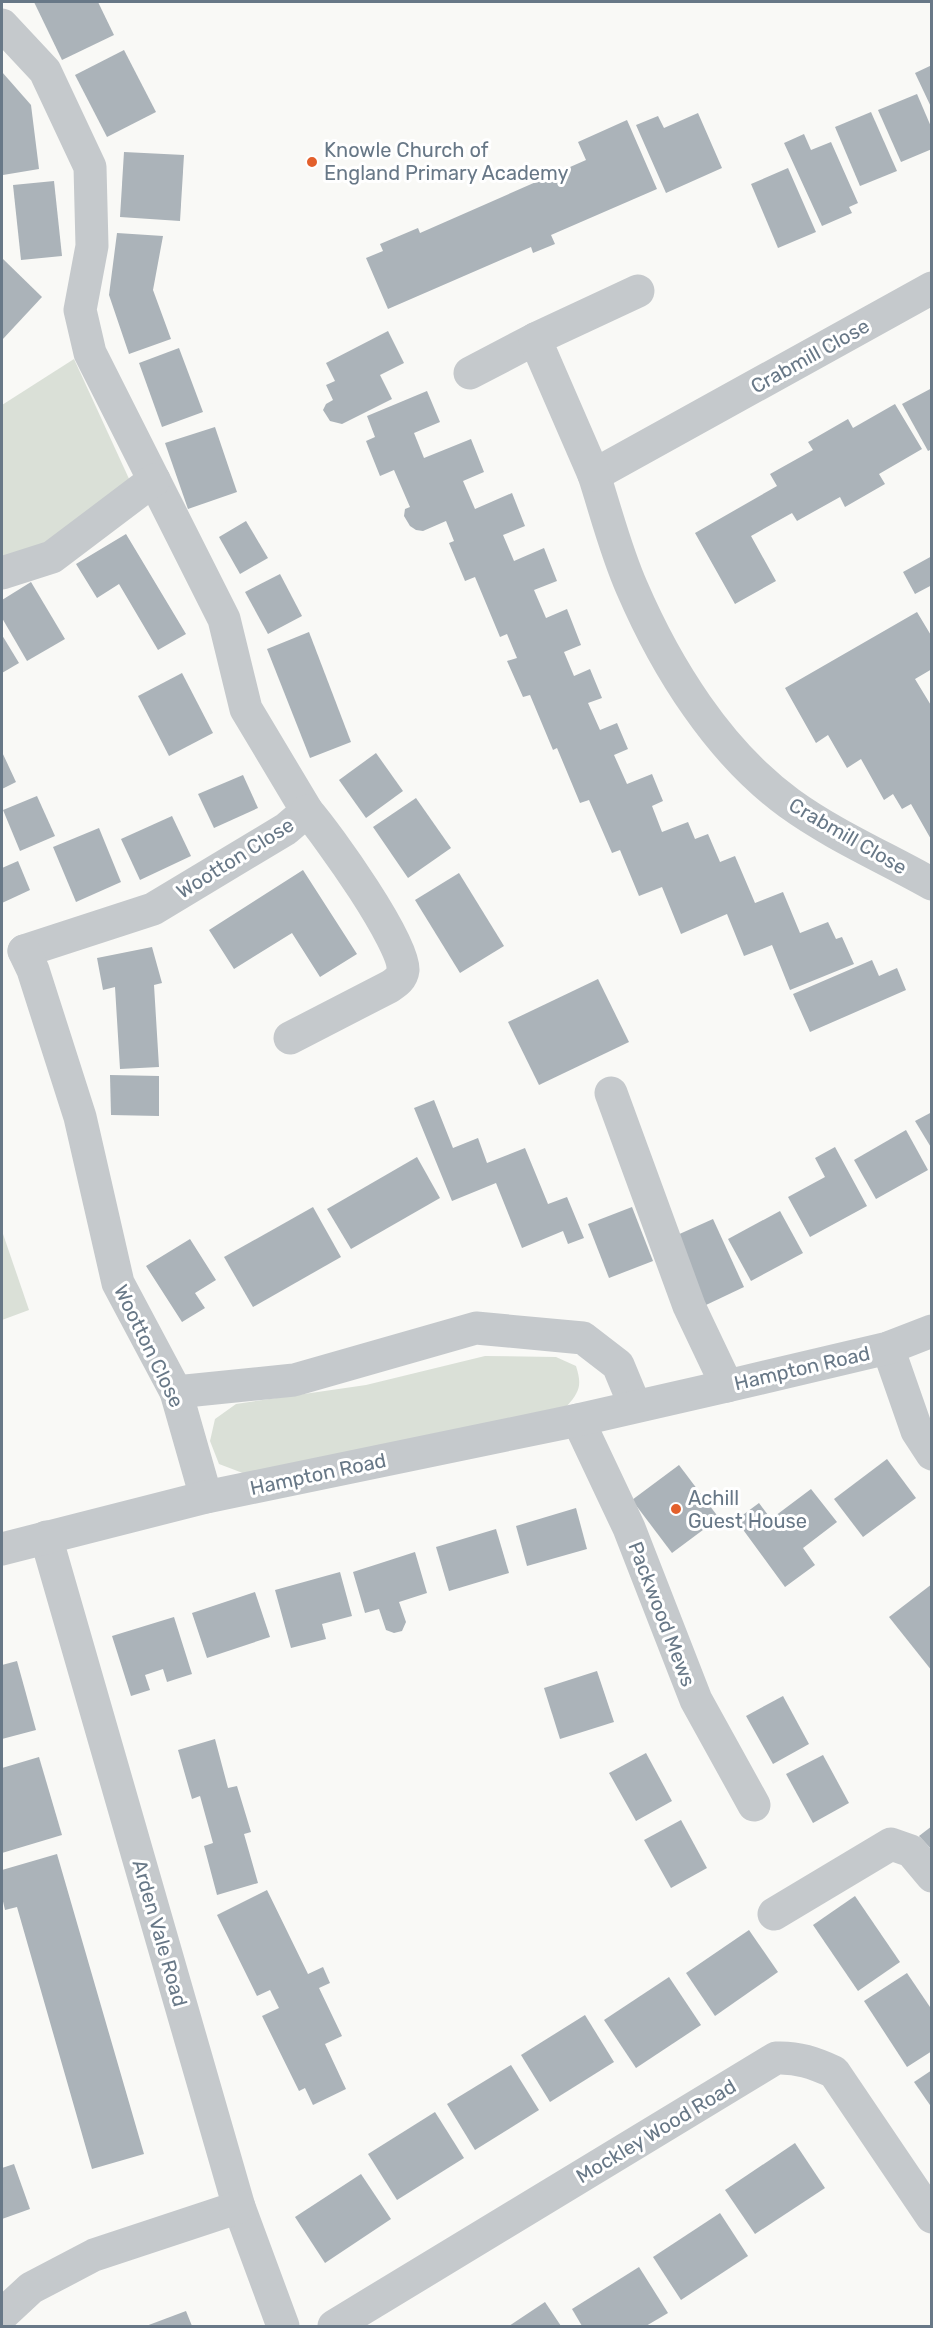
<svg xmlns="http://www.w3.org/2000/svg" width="933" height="2328" viewBox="0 0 933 2328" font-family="Rubik,sans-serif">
<rect width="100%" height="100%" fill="#f9f9f6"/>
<g fill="#dae0d7">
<path d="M74,359L130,481L34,553L2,560V405Z"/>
<path d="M2,1231L29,1310L2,1320Z"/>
<path d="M485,1356L556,1357L576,1366C582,1385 580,1391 567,1406L248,1475L219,1464L210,1441L215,1419L236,1404L366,1385Z"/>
</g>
<g fill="#abb3b9">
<path d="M34,2H98L114,35L62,60Z"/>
<path d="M124,50L156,112L107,137L75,75Z"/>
<path d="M932,65V109L915,73Z"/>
<path d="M2,72L31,105L39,169L3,175Z"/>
<path d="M917,94L932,129V149L901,162L878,110Z"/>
<path d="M871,112L897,171L860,186L835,127Z"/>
<path d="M698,113L722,168L666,193L636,125L658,116L664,128Z"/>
<path d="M627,120L657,189L551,235L555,244L533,253L531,247L388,309L366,258L383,251L380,244L418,228L420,233L586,160L578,142Z"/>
<path d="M804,134L811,150L831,142L858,203L849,207L852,213L822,226L784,143Z"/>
<path d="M124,152L184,155L180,221L120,217Z"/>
<path d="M788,168L816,232L778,248L751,184Z"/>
<path d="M54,181L62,256L21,260L13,185Z"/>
<path d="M117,233L163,236L153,290L171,339L129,354L109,295Z"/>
<path d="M2,258L42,297L2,340Z"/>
<path d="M388,331L404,363L380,375L392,399L342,424L330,421L323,410L326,404L333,400L326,385L335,381L326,363Z"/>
<path d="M179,348L203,412L162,427L139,363Z"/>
<path d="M932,388V449L928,451L902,404Z"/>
<path d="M427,391L440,422L414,433L424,458L471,439L484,472L463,481L475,509L512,493L525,526L503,535L514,561L544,548L557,581L534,590L546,618L567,609L581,645L564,652L574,676L590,669L602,698L588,703L600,730L617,723L628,749L614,755L627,784L652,774L663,801L652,806L662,832L688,822L695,839L708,834L720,862L735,856L755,903L783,892L800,933L828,922L836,939L842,937L854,964L790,990L772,945L744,956L727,914L681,934L662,887L639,896L620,850L612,853L589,800L580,803L557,748L553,750L530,695L523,697L507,661L517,658L507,634L500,637L475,577L465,581L449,543L454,541L446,521L423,531L416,530L410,526L404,516L405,509L410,507L394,470L380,476L366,441L375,437L367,416Z"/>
<path d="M895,404L922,449L879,474L885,484L845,507L840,497L797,521L792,513L751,536L776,581L735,604L695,533L777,486L770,474L813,450L808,442L848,419L853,428Z"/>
<path d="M215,427L237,492L188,509L165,443Z"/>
<path d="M246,521L268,558L240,574L219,537Z"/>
<path d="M126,534L186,634L158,650L119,584L97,598L76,564Z"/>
<path d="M932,556V585L915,594L903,572Z"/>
<path d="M280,574L302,616L268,634L245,592Z"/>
<path d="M31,582L65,639L27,661L2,618V600Z"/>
<path d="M917,612L932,637V669L915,679L932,707V841L911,804L902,809L893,794L884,800L861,759L847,768L828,735L816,743L785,688Z"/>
<path d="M309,632L351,742L310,758L267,649Z"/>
<path d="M2,635L19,663L2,673Z"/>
<path d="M182,673L213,733L169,756L138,696Z"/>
<path d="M2,752L16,782L2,789Z"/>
<path d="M376,753L403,791L366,818L339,780Z"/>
<path d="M243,775L258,808L214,828L198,794Z"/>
<path d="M37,796L55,836L20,851L3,810Z"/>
<path d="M416,798L451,848L408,878L373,827Z"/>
<path d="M172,816L191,856L140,880L121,839Z"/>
<path d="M99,828L121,882L76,902L53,847Z"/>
<path d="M18,861L30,890L2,903V868Z"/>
<path d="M303,870L357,954L320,977L292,933L234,969L209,930Z"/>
<path d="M459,873L504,946L460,973L415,900Z"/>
<path d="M152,947L162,983L154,985L159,1067L120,1069L115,987L103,990L97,958Z"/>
<path d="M872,960L879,976L897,968L906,990L810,1032L793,994Z"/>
<path d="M598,979L629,1042L539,1085L508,1022Z"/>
<path d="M110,1075L159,1076V1116L111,1115Z"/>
<path d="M434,1100L453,1148L478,1138L487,1163L525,1148L548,1204L567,1197L584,1238L568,1244L563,1231L522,1248L496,1183L452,1201L414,1108Z"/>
<path d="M932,1112V1149L915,1121Z"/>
<path d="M906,1130L928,1170L876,1199L854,1160Z"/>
<path d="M835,1147L867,1206L810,1237L788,1197L825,1177L815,1158Z"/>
<path d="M417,1157L440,1198L351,1249L327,1209Z"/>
<path d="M313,1207L341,1257L253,1307L224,1257Z"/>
<path d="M632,1207L653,1261L609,1278L588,1224Z"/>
<path d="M780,1211L803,1253L751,1281L728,1239Z"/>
<path d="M713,1219L744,1287L706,1305L675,1236Z"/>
<path d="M190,1239L216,1280L195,1293L205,1308L182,1322L146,1266Z"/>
<path d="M887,1459L916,1498L863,1537L834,1499Z"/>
<path d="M679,1465L719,1518L672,1553L632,1500Z"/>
<path d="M811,1489L837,1522L803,1548L815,1565L785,1587L736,1520L759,1503L771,1519Z"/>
<path d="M576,1508L587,1549L527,1566L516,1526Z"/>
<path d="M496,1529L509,1573L449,1591L436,1547Z"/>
<path d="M415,1552L427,1593L399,1602L406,1622L402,1631L394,1633L386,1630L379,1609L365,1613L353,1572Z"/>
<path d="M340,1572L352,1616L322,1624L326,1639L291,1648L275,1590Z"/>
<path d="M932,1584V1671L889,1617Z"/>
<path d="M255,1592L270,1637L207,1658L192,1613Z"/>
<path d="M174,1617L192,1674L167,1682L163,1669L145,1675L150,1690L131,1696L112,1636Z"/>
<path d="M17,1661L36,1730L2,1739V1665Z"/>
<path d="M597,1671L614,1722L560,1739L544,1688Z"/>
<path d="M783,1696L809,1744L773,1764L746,1716Z"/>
<path d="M215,1739L228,1788L237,1786L251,1832L244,1834L258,1883L217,1895L204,1846L213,1843L200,1796L192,1799L178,1750Z"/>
<path d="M646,1753L672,1801L636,1821L609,1773Z"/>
<path d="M823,1755L849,1803L813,1823L786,1774Z"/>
<path d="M39,1757L62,1835L2,1853V1768Z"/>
<path d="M681,1820L707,1868L671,1888L644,1840Z"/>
<path d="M932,1826V1850L919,1836Z"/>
<path d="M57,1854L144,2154L92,2169L17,1907L5,1910L2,1897V1870Z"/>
<path d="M267,1890L308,1974L323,1967L330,1983L319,1988L342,2036L325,2044L346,2089L313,2105L305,2088L299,2091L262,2016L279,2008L270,1990L257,1996L217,1915Z"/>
<path d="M855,1896L900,1962L858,1991L813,1925Z"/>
<path d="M749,1930L778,1972L715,2016L686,1973Z"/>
<path d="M907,1973L932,2010V2051L907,2067L864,2001Z"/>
<path d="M669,1977L701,2025L636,2068L604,2020Z"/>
<path d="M585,2015L614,2062L550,2102L521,2055Z"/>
<path d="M511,2065L539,2110L475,2150L447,2104Z"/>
<path d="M932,2070V2108L914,2082Z"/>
<path d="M435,2112L464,2158L397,2200L368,2154Z"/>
<path d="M795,2143L825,2188L755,2234L725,2190Z"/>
<path d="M14,2164L30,2209L2,2219V2168Z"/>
<path d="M361,2174L391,2219L325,2263L295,2217Z"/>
<path d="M720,2213L748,2256L681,2300L653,2257Z"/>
<path d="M639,2267L668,2313L646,2326H582L572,2309Z"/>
<path d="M545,2302L561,2326H509Z"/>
<path d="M186,2311L192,2326H146Z"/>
</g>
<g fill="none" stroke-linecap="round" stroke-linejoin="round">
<g stroke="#c5c9cc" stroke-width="33">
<path d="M2,25L45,71L90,167L92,246L80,310L90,353L224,619L246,709L307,811L286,829L153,909L24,951"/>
<path d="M932,288L594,475C606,512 616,552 632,588C666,667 718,751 789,803C833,835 884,857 932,884"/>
<path d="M470,373L535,339"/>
<path d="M594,475L535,339L638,291"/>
<path d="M2,573L52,557L154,480"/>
<path d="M24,951L33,970L80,1117L118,1283L176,1392L206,1497"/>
<path d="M290,1038L389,987C395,983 402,979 403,970C405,943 328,835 307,811"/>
<path d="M611,1093L689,1306L727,1386"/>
<path d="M888,1348L917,1431L932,1454"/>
<path d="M176,1392L294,1380L476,1328L583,1338L618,1365L635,1406"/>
<path d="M578,1420L629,1528L696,1700L754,1805"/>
<path d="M46,1537L239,2207L283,2326"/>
<path d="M2,1549L206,1497L578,1420L727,1386L888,1348L932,1331"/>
<path d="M774,1914L891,1844L911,1851L932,1876"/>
<path d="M2,2315L31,2288L94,2255L239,2207"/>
<path d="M334,2326L776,2058C798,2057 814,2063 834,2072L932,2217"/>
</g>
</g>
<g fill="#e3602c" stroke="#fff" stroke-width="2">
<circle cx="312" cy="162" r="6"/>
<circle cx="676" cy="1509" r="6"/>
</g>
<g text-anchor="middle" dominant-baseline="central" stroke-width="6" stroke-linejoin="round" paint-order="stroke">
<g font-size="20" fill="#687887" stroke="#fff" text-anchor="start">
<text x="324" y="150">Knowle Church of<tspan x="324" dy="23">England Primary Academy</tspan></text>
<text x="688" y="1498">Achill<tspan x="688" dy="23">Guest House</tspan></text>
</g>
<g font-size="20" fill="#687887" stroke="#fff">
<text transform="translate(810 356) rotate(-29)">Crabmill Close</text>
<text transform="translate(848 836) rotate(30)">Crabmill Close</text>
<text transform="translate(235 858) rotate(-32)">Wootton Close</text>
<text transform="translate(149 1346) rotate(64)">Wootton Close</text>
<text transform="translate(802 1368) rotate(-13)">Hampton Road</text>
<text transform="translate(318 1474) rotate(-12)">Hampton Road</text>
<text transform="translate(662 1614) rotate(69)">Packwood Mews</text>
<text transform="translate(160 1933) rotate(74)">Arden Vale Road</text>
<text transform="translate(656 2131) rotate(-31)">Mockley Wood Road</text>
</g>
</g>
<rect width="933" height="2328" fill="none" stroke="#687887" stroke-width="6"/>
</svg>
